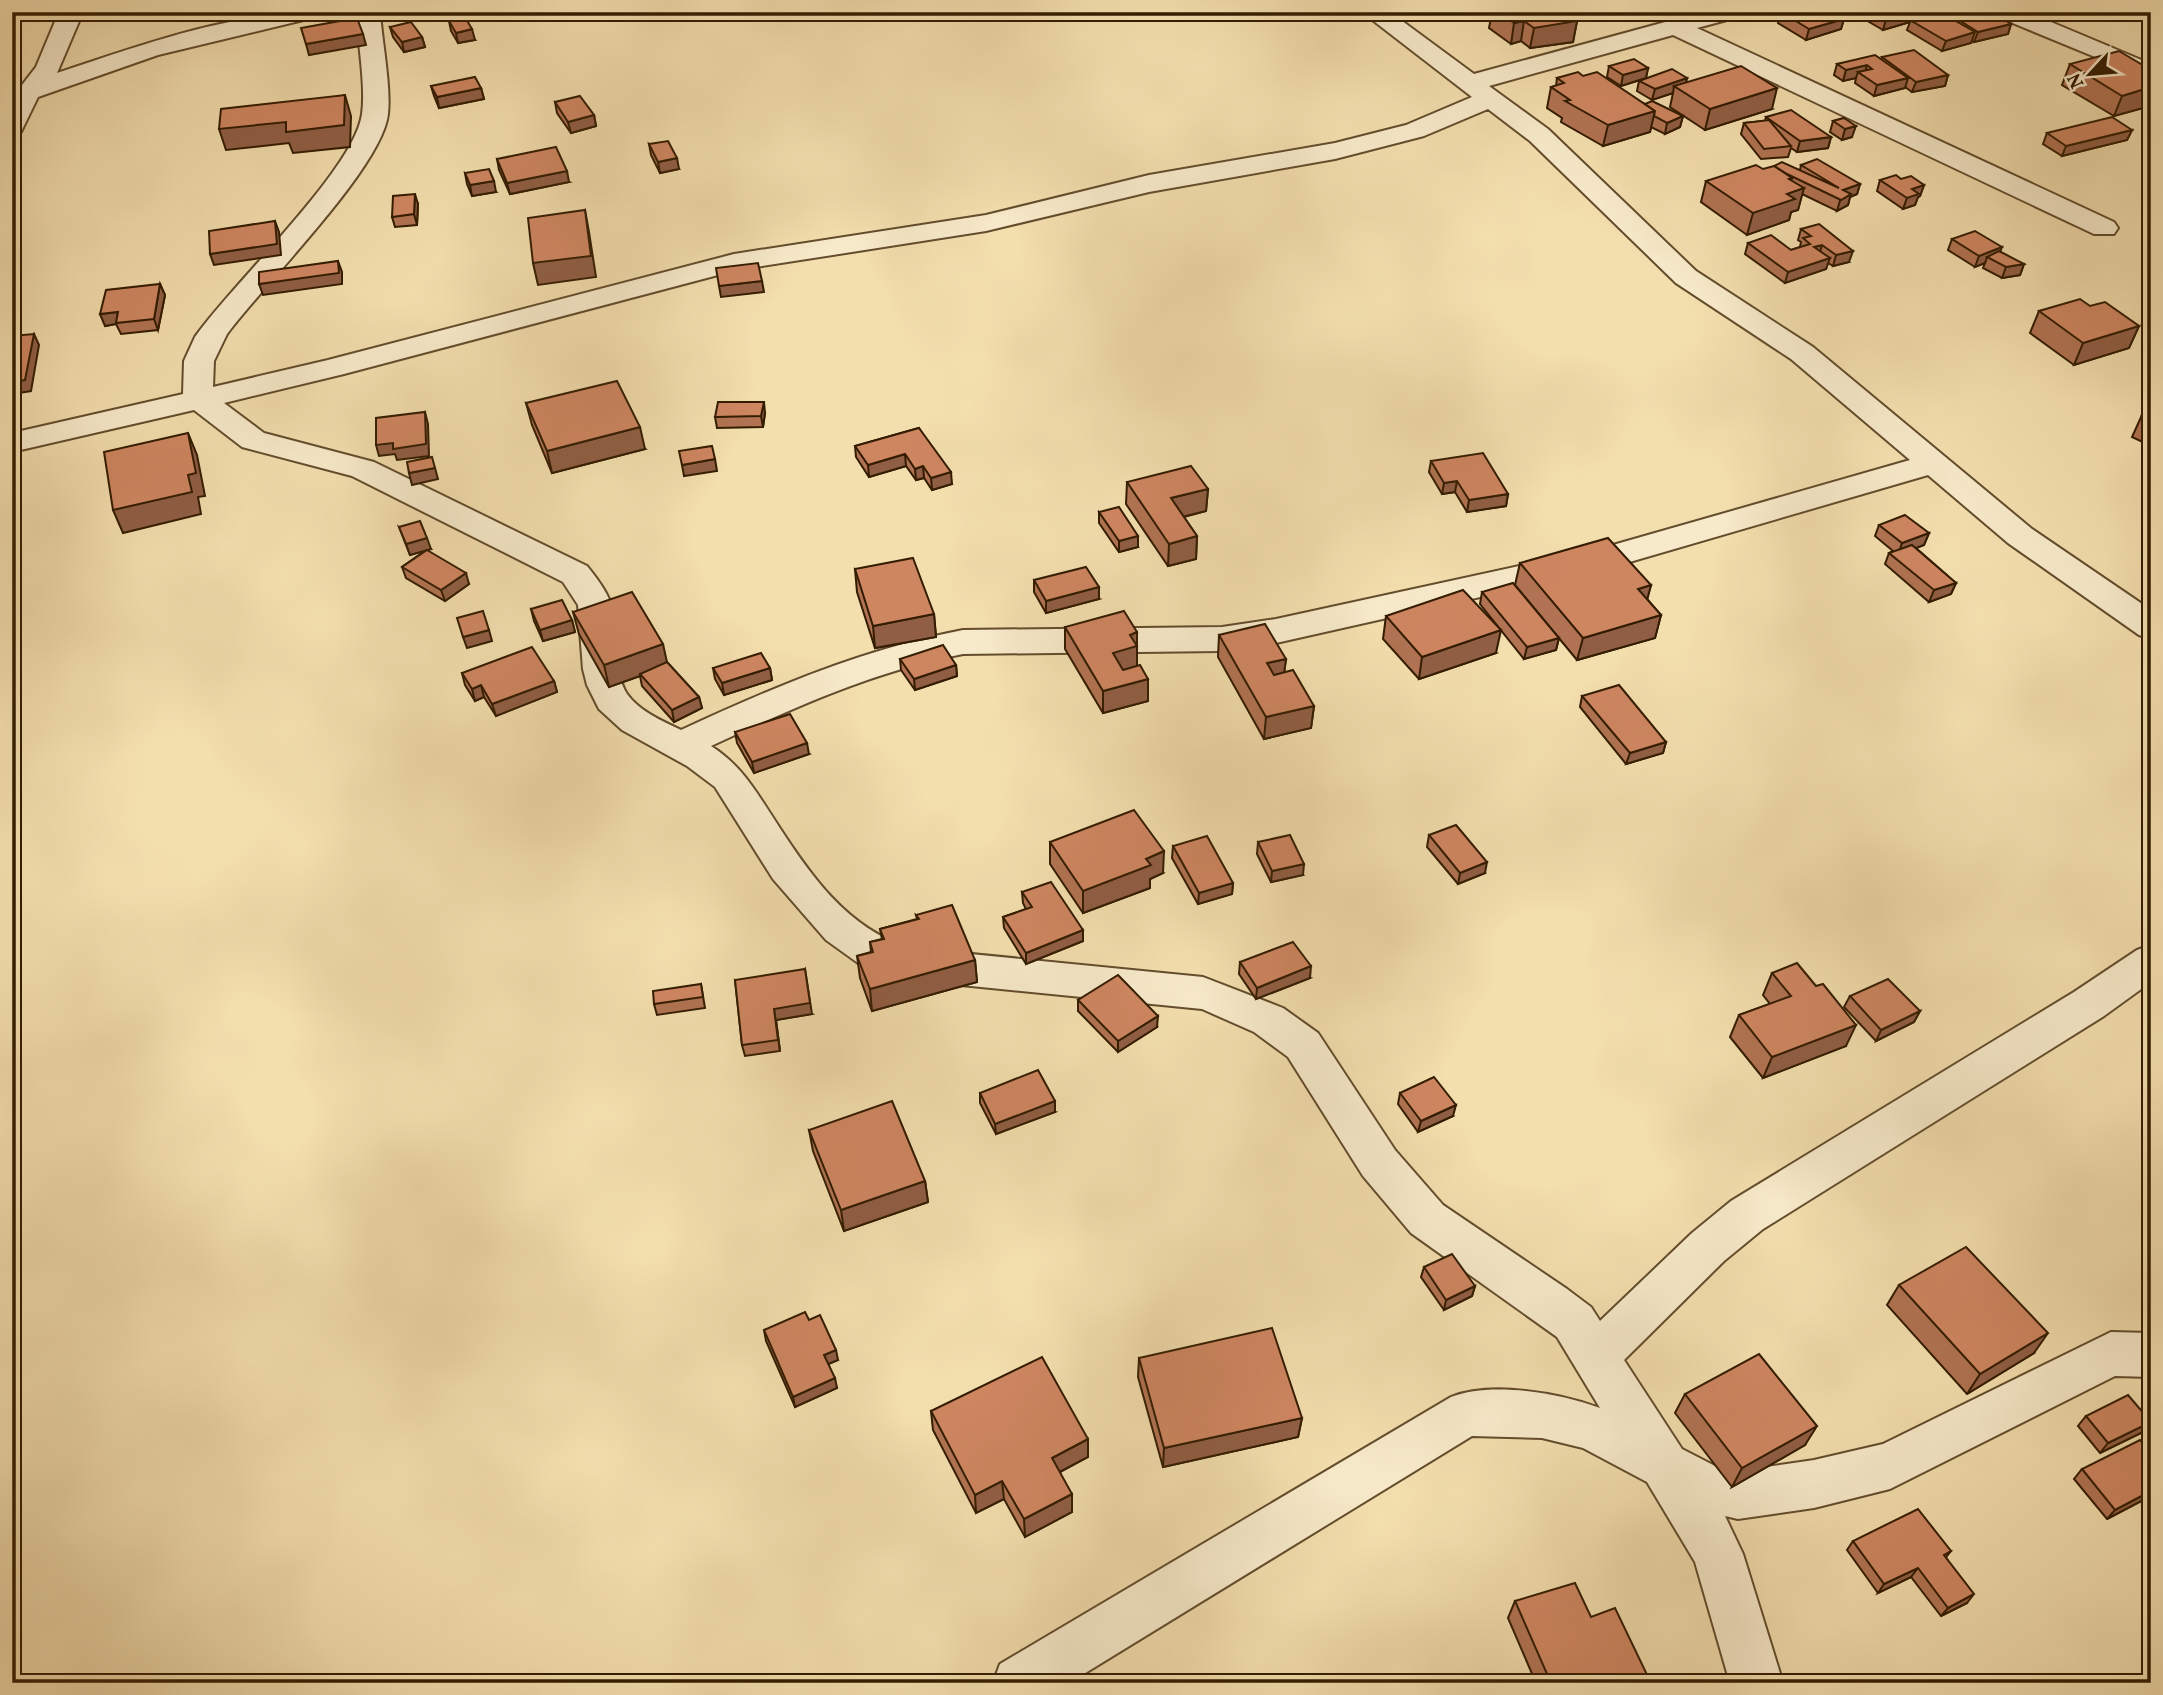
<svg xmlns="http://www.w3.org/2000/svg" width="2163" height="1695" viewBox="0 0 2163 1695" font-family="Vollkorn,serif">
<rect width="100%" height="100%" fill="#f3deae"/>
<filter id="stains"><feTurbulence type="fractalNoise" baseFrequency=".00286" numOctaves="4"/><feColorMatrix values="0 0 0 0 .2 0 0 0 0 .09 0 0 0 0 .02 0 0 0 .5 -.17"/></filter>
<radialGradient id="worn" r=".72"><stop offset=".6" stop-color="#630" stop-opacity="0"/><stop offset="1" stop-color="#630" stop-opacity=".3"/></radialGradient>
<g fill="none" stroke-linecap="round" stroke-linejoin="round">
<g stroke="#634c2c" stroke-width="4">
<g id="minor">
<path d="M59,12H83L57,73C141,45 231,12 320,12L316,17L158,55L38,97L21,132L12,134V98L36,67Z"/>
<path d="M356,12H380C382,42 391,86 388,114C382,168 263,285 227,334L214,361L213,387L328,360L734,254L986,215L1149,175L1335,143L1406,125L1472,97L1362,12H1390L1474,74L1702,12H1742L1738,17L1697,28L2114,222L2118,228L2114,234H2094L1673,35L1489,86L1548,129L1696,271L1813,347L2032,529L2151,610V639L2139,635L2008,543L1928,475L1609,568L1276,643L1222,651L963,654C874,671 793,708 711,746C741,765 755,790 774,819C808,872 847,930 911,948L1203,977L1283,1008L1318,1033L1395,1150L1443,1205L1567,1289L1591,1307L1600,1321L1692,1233L1731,1201L2074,992L2137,950L2151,945V982L2104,1016L1763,1229L1724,1261L1624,1360L1682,1449L1717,1467L1738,1471L1814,1460L1883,1444L2111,1332L2151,1333V1377L2115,1376L1890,1489L1814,1508L1738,1519L1725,1516L1743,1554L1783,1683H1730L1695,1562L1647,1482L1583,1448L1542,1438L1472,1436L1069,1683H993L1000,1664L1451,1397C1491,1381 1560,1393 1600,1408L1557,1337L1411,1233L1363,1176L1288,1057L1254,1032L1202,1009L911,980L858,963L826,940L773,879L715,787L687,766L622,730L599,709L587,685L583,669L578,605L563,582L352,476L242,447L194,410L12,452V433L183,394L184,361L195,337C231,285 355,169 362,114C366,87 358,41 356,12ZM1488,109L1530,141L1676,283L1791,359L1910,460L1606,547L1276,619L1222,627L963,630C863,649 772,688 681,730C662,721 639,711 627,694C613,672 619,642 615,618C611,597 600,582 587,566L374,462L264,433L224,403L344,374L737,270L986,231L1149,192L1335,159L1424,136Z"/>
<path d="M1994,12H2027L2151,64V80L1998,17Z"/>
</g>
</g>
<use href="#minor" fill="#f7eaca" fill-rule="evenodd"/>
</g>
<g fill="#b17353" stroke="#331c01" stroke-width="2">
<path d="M1492,12H1580L1579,20H1576L1577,21L1573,42L1530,48L1521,41L1511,44L1489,28Z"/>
<path d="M1781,12L1821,14L1844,19L1841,29L1806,40L1778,23Z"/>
<path d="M1852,12H1928L1925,13L1924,16L1937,12H1992L2011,24L2008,34L1974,42L1972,41L1971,43L1942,51L1907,30L1910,22L1883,30Z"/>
<path d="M449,21L475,40L458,43L451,31Z"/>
<path d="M390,27L422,37L425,47L404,52L393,37Z"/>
<path d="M1882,57L1948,75L1945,86L1912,92L1905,87V88L1874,96L1855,83L1856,78L1843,81L1834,75L1837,64L1881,60Z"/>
<path d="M2070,64L2151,70V113L2143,108L2114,116L2062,85Z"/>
<path d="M1609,66L1648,68L1646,78H1687L1686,82L1772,109L1705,130L1670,107L1673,93L1652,100L1637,91L1639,81L1640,80L1621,86L1607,77Z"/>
<path d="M1583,76L1645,104L1683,116L1680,127L1665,134L1651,127L1650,132L1603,146L1561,122L1562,118L1547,108L1551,87L1556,86L1557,78Z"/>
<path d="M431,86L481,88L484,99L439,108L434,96Z"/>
<path d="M555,102L594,115L596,126L571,133L557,113Z"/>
<path d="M1766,117L1831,137L1828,148L1797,152L1791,148L1788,157L1761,159L1741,134L1744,123L1765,121Z"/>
<path d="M1844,118L1852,137L1842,140L1830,132L1833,121Z"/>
<path d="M2132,130L2127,140L2062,156L2043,144L2047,133Z"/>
<path d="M649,144L679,169L660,173L651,155Z"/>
<path d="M497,159L569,182L510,194L499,170Z"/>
<path d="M1801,165L1860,184L1857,194L1850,197L1848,205L1837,211L1802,194L1798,210L1791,212L1789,220L1747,235L1701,202L1706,181L1763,169L1800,170Z"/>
<path d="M465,173L496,192L472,196L467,184Z"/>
<path d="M1901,179L1924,185L1920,196L1918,197L1915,205L1903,209L1877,191L1880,180Z"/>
<path d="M418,204L417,225L395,227L392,217Z"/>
<path d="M1801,229L1849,262L1833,266L1828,263L1826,269L1785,283L1745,254L1748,243L1791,250L1800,247L1801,242L1798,240Z"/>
<path d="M1952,239L2024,264L2020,275L2002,278L1983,268L1985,263L1975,267L1948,250Z"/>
<path d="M160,284L165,295L158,330L121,334L116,324L105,326Z"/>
<path d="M2090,306L2139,326L2129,348L2074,365L2030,333L2039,311Z"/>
<path d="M526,403L645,449L552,473L532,425Z"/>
<path d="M2151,408V446L2132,437L2142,415Z"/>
<path d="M765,413L763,427L717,428L715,417Z"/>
<path d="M919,428L952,484L932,490L924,478L916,480L906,466L869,477L856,457L855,446Z"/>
<path d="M1431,461L1508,494L1506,506L1467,512L1455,492L1442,494L1429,472Z"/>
<path d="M1127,482L1208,489L1206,511L1184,517L1197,536L1196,559L1168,566L1126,504Z"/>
<path d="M1099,512L1138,547L1119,552L1099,523Z"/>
<path d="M1879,525L1929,533L1924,545L1916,548L1956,583L1951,594L1929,602L1885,564L1889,553L1893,551L1875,536Z"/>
<path d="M399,527L431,549L427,550L469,584L445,601L406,578L402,567L426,550L410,555Z"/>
<path d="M1520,563L1651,585L1647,599L1661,615L1655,638L1577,660L1515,585Z"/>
<path d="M855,569L934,614L936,637L875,648L857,592Z"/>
<path d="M1034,580L1099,599L1046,613L1034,592Z"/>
<path d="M1482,592L1559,638L1556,650L1524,659L1480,604Z"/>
<path d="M531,609L572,620L575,632L543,641L534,621Z"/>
<path d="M573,612L667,662L699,697L702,708L674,722L642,686L640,676L609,687L579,634Z"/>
<path d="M1386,616L1496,653L1419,679L1383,639Z"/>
<path d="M1065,627L1137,632V666L1148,679V701L1103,713L1065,649Z"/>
<path d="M1219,635L1286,659L1284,672L1314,706L1311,728L1264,739L1218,657Z"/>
<path d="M900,659L956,665L957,676L915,690L901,670Z"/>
<path d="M713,668H770L772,680L724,695L715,679Z"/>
<path d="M462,673L554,681L557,692L496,716L484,697L475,701L465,685Z"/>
<path d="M1582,696L1666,742L1663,753L1626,764L1580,707Z"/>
<path d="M735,732L809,754L754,773L737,743Z"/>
<path d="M1429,835L1485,873L1458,884L1427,847Z"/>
<path d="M1050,842L1163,873L1150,879V888L1083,913L1050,864Z"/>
<path d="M1258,842L1303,875L1271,882L1257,854Z"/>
<path d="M1173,846L1233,883L1232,894L1198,904L1172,858Z"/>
<path d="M1022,892L1083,930V941L1026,964L1004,928L1003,917L1026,909L1023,903Z"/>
<path d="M916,915L975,960L977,982L872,1011L860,978L857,956L871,952L870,942L882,939L880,929L917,919Z"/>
<path d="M1240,962L1310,978L1256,999L1239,974Z"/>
<path d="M1772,973L1816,986L1846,1046L1763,1078L1730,1037L1739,1015L1770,1004L1763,995Z"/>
<path d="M735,980L812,1014L776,1020L780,1051L745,1056L742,1045Z"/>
<path d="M701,984L705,1008L657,1015L654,1004Z"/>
<path d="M1850,996L1920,1011L1914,1022L1876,1041L1844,1007Z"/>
<path d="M1078,1000L1157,1027L1118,1052L1078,1011Z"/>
<path d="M980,1093L1055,1112L996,1134L980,1103Z"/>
<path d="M1400,1093L1453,1116L1418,1132L1398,1104Z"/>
<path d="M809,1130L925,1181L928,1202L844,1231L813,1151Z"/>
<path d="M1424,1267L1475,1286L1472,1296L1444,1310L1421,1277Z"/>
<path d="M1899,1285L2034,1353L1967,1394L1887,1305Z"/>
<path d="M809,1320L838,1360L828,1364L837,1388L795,1407L766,1341L764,1330Z"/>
<path d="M1139,1358L1302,1418L1298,1437L1163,1467L1138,1377Z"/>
<path d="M1685,1394L1805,1445L1732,1487L1675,1413Z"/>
<path d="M931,1411L1088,1439V1457L1060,1472L1072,1512L1025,1537L1004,1499L976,1513L933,1430Z"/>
<path d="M2086,1416L2143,1432L2100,1453L2078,1426Z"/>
<path d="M2082,1469L2151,1496L2107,1519L2074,1479Z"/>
<path d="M1853,1541L1951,1551L1946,1557L1967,1603L1941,1616L1911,1577L1878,1593L1847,1550Z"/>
<path d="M1515,1601L1591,1617L1651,1683H1536L1508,1618Z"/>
</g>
<g fill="#905e44" stroke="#331c01" stroke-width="2">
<path d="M330,12H351L352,17L333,21Z"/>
<path d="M1569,12H1580L1579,20L1573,21H1577L1573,42L1530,48L1534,28Z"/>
<path d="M1888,12H1928L1925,13L1923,18L1910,20V22L1883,30Z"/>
<path d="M1844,19L1841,29L1806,40L1809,29Z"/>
<path d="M1524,21L1521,41L1511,44L1514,23Z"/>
<path d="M2011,24L2008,34L1974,42L1978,32Z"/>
<path d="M472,29L475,40L458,43L456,33Z"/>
<path d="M1975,32L1971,43L1942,51L1946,41Z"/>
<path d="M363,34L366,45L309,55L306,44Z"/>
<path d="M422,37L425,47L404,52L402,42Z"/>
<path d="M1867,65L1864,76L1858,72L1856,78L1843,81L1846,70Z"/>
<path d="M1648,68L1646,78L1621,86L1623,75Z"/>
<path d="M1948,75L1945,86L1912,92L1916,82Z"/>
<path d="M1687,78L1684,89L1674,86L1673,93L1652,100L1655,89Z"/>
<path d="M1908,78L1905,88L1874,96L1877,85Z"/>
<path d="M2151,87L2143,108L2114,116L2122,96Z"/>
<path d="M481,88L484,99L439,108L437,97Z"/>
<path d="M1777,88L1772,109L1705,130L1710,109Z"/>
<path d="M345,95L351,116L350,147L293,153L289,143L226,150L219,129Z"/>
<path d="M1655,111L1650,132L1603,146L1608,125Z"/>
<path d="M594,115L596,126L571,133L568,122Z"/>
<path d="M1683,116L1680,127L1665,134L1667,123Z"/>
<path d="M1856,126L1852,137L1842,140L1845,129Z"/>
<path d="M2132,130L2127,140L2062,156L2066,146Z"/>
<path d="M1831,137L1828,148L1797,152L1800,141Z"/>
<path d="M677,158L679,169L660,173L658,162Z"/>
<path d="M567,171L569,182L510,194L507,183Z"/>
<path d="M1792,178L1788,193L1804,188L1798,210L1791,212L1789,220L1747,235L1753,213L1789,179Z"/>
<path d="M494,181L496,192L472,196L470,185Z"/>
<path d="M1860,184L1857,194L1850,197L1848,205L1837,211L1843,190Z"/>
<path d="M1924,185L1920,196L1918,197L1915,205L1903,209L1907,198L1912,189Z"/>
<path d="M415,194L418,204L417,225L414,214Z"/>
<path d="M585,210L589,232L596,277L538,285L533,263Z"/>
<path d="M275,221L279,232L281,255L214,265L210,254Z"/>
<path d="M1822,245L1819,256L1814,247Z"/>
<path d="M2002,247L1998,258L1987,257L1985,263L1975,267L1979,256Z"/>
<path d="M1853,251L1849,262L1833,266L1836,255Z"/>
<path d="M1830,258L1826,269L1785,283L1788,272Z"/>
<path d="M338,261L342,272V284L263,295L259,284Z"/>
<path d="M2024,264L2020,275L2002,278L2006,267Z"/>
<path d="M762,281L764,292L721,297L719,286Z"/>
<path d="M160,284L165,295L158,330L154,319Z"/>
<path d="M118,312L116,324L105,326L100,314Z"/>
<path d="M2139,326L2129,348L2074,365L2083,343Z"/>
<path d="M34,334L39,345L31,391L12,394V382Z"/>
<path d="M764,402L765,413L763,427L761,416Z"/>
<path d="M425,412L428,424L429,456L397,460L395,454L379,456L376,445Z"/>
<path d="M640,427L645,449L552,473L547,451Z"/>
<path d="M188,433L197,455L205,496L198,497L201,514L123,533L113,510L188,475Z"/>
<path d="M905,454L906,466L869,477L868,465Z"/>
<path d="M715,459L717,471L684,476L682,465Z"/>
<path d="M923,466L924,478L916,480L915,469Z"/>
<path d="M435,468L438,479L412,485L409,473Z"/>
<path d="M951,472L952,484L932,490L931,478Z"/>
<path d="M1457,481L1455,492L1442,494L1444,483Z"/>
<path d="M1208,489L1206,511L1170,520L1171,498Z"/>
<path d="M1508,494L1506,506L1467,512L1469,500Z"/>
<path d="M1929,533L1924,545L1898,555L1902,543Z"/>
<path d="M1138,536V547L1119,552V541Z"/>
<path d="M1197,536L1196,559L1168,566L1169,544Z"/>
<path d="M427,538L431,549L410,555L406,544Z"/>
<path d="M466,573L469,584L445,601L441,590Z"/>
<path d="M1956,583L1951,594L1929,602L1934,590Z"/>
<path d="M1651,585L1645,608L1638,589Z"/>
<path d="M1099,587V599L1046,613V601Z"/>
<path d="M934,614L936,637L875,648L873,626Z"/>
<path d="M1661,615L1655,638L1577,660L1583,638Z"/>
<path d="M572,620L575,632L543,641L540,630Z"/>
<path d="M489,630L492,641L467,648L463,637Z"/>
<path d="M1501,630L1496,653L1419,679L1422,657Z"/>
<path d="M1137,632V669L1112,675L1113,653L1130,635Z"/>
<path d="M1559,638L1556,650L1524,659L1527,647Z"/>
<path d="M663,644L668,667L640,674V676L609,687L604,665Z"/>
<path d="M1286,659L1283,682L1265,686L1267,663Z"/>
<path d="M956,665L957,676L915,690L914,679Z"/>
<path d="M770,668L772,680L724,695L722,683Z"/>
<path d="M1148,679V701L1103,713V691Z"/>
<path d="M554,681L557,692L496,716L492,704Z"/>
<path d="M481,685L484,697L475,701L472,689Z"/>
<path d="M699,697L702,708L674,722L672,710Z"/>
<path d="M1314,706L1311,728L1264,739L1266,717Z"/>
<path d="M1666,742L1663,753L1626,764L1630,753Z"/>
<path d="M807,743L809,754L754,773L752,762Z"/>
<path d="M1164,851L1163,873L1150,879V888L1083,913V891L1146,859Z"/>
<path d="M1487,862L1485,873L1458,884L1460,873Z"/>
<path d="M1304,864L1303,875L1271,882L1272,871Z"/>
<path d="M1233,883L1232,894L1198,904L1199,893Z"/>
<path d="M1083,930V941L1026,964V953Z"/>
<path d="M975,960L977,982L872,1011L870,989Z"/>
<path d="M1311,966L1310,978L1256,999L1257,988Z"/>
<path d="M805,969L812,1014L776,1020L780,1051L774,1009Z"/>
<path d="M1920,1011L1914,1022L1876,1041L1881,1030Z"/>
<path d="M1158,1016L1157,1027L1118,1052V1041Z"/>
<path d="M1856,1025L1846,1046L1763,1078L1772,1057Z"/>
<path d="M1055,1101V1112L996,1134L995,1124Z"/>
<path d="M1456,1105L1453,1116L1418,1132L1421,1121Z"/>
<path d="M925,1181L928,1202L844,1231L841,1210Z"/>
<path d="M1475,1286L1472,1296L1444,1310L1446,1300Z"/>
<path d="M2048,1333L2034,1353L1967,1394L1980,1374Z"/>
<path d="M836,1350L838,1360L826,1365L824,1355Z"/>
<path d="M835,1378L837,1388L795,1407L793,1397Z"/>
<path d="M1302,1418L1298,1437L1163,1467L1164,1448Z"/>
<path d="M2151,1422L2143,1432L2100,1453L2108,1443Z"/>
<path d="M1817,1426L1805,1445L1732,1487L1742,1468Z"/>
<path d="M1088,1439V1457L1052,1476V1458Z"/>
<path d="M1002,1481L1004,1499L976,1513L975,1495Z"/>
<path d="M2151,1491V1496L2107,1519L2115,1510Z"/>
<path d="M1072,1494V1512L1025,1537L1024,1519Z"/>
<path d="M1918,1568L1911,1577L1878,1593L1884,1584Z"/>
<path d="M1974,1594L1967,1603L1941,1616L1948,1608Z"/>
</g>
<g fill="#ce8661" stroke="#331c01" stroke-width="2">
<path d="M1499,12H1574L1575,13L1568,15L1577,21L1534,28L1524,21L1514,23Z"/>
<path d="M1781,12H1818L1821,14L1832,12L1844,19L1809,29Z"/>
<path d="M1937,12H1940L1975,32L1946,41L1910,20Z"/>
<path d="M1946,12H1992L2011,24L1978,32Z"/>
<path d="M465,17L472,29L456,33L449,21Z"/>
<path d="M357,18L363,34L306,44L301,28Z"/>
<path d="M411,22L422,37L402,42L390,27Z"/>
<path d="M1914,50L1948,75L1916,82L1882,57Z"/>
<path d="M2119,51L2151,70V87L2122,96L2070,64Z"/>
<path d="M1875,55L1908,78L1877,85L1858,72L1872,69L1867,65L1846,70L1837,64Z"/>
<path d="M1634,59L1648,68L1623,75L1609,66Z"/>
<path d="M1741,66L1777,88L1710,109L1674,86Z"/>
<path d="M1672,69L1687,78L1655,89L1639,81Z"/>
<path d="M1578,72L1583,76L1597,72L1655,111L1608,125L1565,101L1570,100L1551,87L1564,83L1557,78Z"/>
<path d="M475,77L481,88L437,97L431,86Z"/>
<path d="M345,95L344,125L286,132V122L219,129L221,109Z"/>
<path d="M580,96L594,115L568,122L555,102Z"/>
<path d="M1652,101L1683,116L1667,123L1654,116L1655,111L1645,104Z"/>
<path d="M1791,110L1831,137L1800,141L1766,117Z"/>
<path d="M2112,117L2132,130L2066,146L2047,133Z"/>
<path d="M1844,118L1856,126L1845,129L1833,121Z"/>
<path d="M1769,120L1791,146L1764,149L1744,123Z"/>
<path d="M668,141L677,158L658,162L649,144Z"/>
<path d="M556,147L567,171L507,183L497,159Z"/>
<path d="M1817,159L1860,184L1843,190L1851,194L1841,200L1787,174L1774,166L1782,162L1839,188L1801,165Z"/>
<path d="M1756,165L1763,169L1774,166L1792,178L1789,179L1804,188L1787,194L1795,199L1753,213L1706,181Z"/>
<path d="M489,169L494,181L470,185L465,173Z"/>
<path d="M1896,175L1901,179L1911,176L1924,185L1912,189L1919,194L1907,198L1880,180Z"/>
<path d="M415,194L414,214L392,217L393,196Z"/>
<path d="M585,210L591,256L533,263L528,218Z"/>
<path d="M275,221L277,244L210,254L209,231Z"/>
<path d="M1819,224L1853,251L1836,255L1822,245L1814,247L1830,258L1788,272L1748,243L1771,235L1791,250L1810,244L1803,238L1811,236L1801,229Z"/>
<path d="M1975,231L2002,247L1979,256L1952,239Z"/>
<path d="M1999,251L2024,264L2006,267L1987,257Z"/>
<path d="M338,261L339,273L259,284V272Z"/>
<path d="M758,263L762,281L719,286L716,268Z"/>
<path d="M160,284L154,319L116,323L118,312L100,314L106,290Z"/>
<path d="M2080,299L2090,306L2105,302L2139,326L2083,343L2039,311Z"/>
<path d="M34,334L25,380L12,382V336Z"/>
<path d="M617,381L640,427L547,451L526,403Z"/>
<path d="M718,402H764L761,416L715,417Z"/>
<path d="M2151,408V419L2142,415Z"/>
<path d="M425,412L426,444L393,449V443L376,445V418Z"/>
<path d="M919,428L951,472L931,478L923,466L915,469L905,454L868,465L855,446Z"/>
<path d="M188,433L196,473L188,475L192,492L113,510L104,452Z"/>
<path d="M712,446L715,459L682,465L679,451Z"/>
<path d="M1483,453L1508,494L1469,500L1457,481L1444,483L1431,461Z"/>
<path d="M432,457L435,468L409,473L407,462Z"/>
<path d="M1191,466L1208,489L1171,498L1197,536L1169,544L1127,482Z"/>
<path d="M1119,507L1138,536L1119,541L1099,512Z"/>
<path d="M1905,515L1929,533L1902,543L1879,525Z"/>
<path d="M420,521L427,538L406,544L399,527Z"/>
<path d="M1608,538L1651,585L1638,589L1661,615L1583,638L1520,563Z"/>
<path d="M1912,545L1956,583L1934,590L1889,553Z"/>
<path d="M427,550L466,573L441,590L402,567Z"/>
<path d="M913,558L934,614L873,626L855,569Z"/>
<path d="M1086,567L1099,587L1046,601L1034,580Z"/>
<path d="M1513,583L1559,638L1527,647L1482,592Z"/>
<path d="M1463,590L1501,630L1422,657L1386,616Z"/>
<path d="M632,592L663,644L604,665L573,612Z"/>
<path d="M562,600L572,620L540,630L531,609Z"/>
<path d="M483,611L489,630L463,637L457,618Z"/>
<path d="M1124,611L1137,632L1130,635L1137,646L1113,653L1123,670L1140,665L1148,679L1103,691L1065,627Z"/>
<path d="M1265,624L1286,659L1267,663L1274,675L1293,670L1314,706L1266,717L1219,635Z"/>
<path d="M943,645L956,665L914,679L900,659Z"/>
<path d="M532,647L554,681L492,704L481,685L472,689L462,673Z"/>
<path d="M761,653L770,668L722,683L713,668Z"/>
<path d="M667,662L699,697L672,710L640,674Z"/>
<path d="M1619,685L1666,742L1630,753L1582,696Z"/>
<path d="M790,714L807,743L752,762L735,732Z"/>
<path d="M1134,810L1164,851L1146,859L1151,865L1083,891L1050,842Z"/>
<path d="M1456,825L1487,862L1460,873L1429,835Z"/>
<path d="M1290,835L1304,864L1272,871L1258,842Z"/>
<path d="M1207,836L1233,883L1199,893L1173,846Z"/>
<path d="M1051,882L1083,930L1026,953L1003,917L1032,907L1022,892Z"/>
<path d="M952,905L975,960L870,989L857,956L873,952L870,942L884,939L880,929L919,919L916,915Z"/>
<path d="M1293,942L1311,966L1257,988L1240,962Z"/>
<path d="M1797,963L1816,986L1823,984L1856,1025L1772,1057L1739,1015L1791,996L1772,973Z"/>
<path d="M805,969L810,1003L774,1009L778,1040L742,1045L735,980Z"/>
<path d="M1118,975L1158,1016L1118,1041L1078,1000Z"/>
<path d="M1888,979L1920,1011L1881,1030L1850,996Z"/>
<path d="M701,984L703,997L654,1004L653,991Z"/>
<path d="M1038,1070L1055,1101L995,1124L980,1093Z"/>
<path d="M1434,1077L1456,1105L1421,1121L1400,1093Z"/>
<path d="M892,1101L925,1181L841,1210L809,1130Z"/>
<path d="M1966,1247L2048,1333L1980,1374L1899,1285Z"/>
<path d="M1452,1254L1475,1286L1446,1300L1424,1267Z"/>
<path d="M805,1312L809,1320L820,1315L836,1350L824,1355L835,1378L793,1397L764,1330Z"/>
<path d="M1272,1328L1302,1418L1164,1448L1139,1358Z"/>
<path d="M1759,1354L1817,1426L1742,1468L1685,1394Z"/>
<path d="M1042,1357L1088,1439L1052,1458L1072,1494L1024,1519L1002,1481L975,1495L931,1411Z"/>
<path d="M2128,1395L2151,1422L2108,1443L2086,1416Z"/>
<path d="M2140,1440L2151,1452V1491L2115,1510L2082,1469Z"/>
<path d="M1918,1509L1951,1551L1944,1555L1974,1594L1948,1608L1918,1568L1884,1584L1853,1541Z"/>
<path d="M1575,1583L1591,1617L1615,1608L1651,1683H1551L1515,1601Z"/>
</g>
<rect width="2163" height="1695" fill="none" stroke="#f3deae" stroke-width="42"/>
<rect x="14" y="14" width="2135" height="1667" fill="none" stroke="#331c01" stroke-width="3.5"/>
<rect x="21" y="21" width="2121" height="1653" fill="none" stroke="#331c01" stroke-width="2"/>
<g transform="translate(2090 74) rotate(244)" stroke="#f7eaca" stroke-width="5" paint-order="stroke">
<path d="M0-5L12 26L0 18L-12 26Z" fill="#331c01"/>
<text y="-10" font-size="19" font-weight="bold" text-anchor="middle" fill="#331c01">N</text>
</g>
<rect width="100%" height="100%" filter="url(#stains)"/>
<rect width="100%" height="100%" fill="url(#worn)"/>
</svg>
